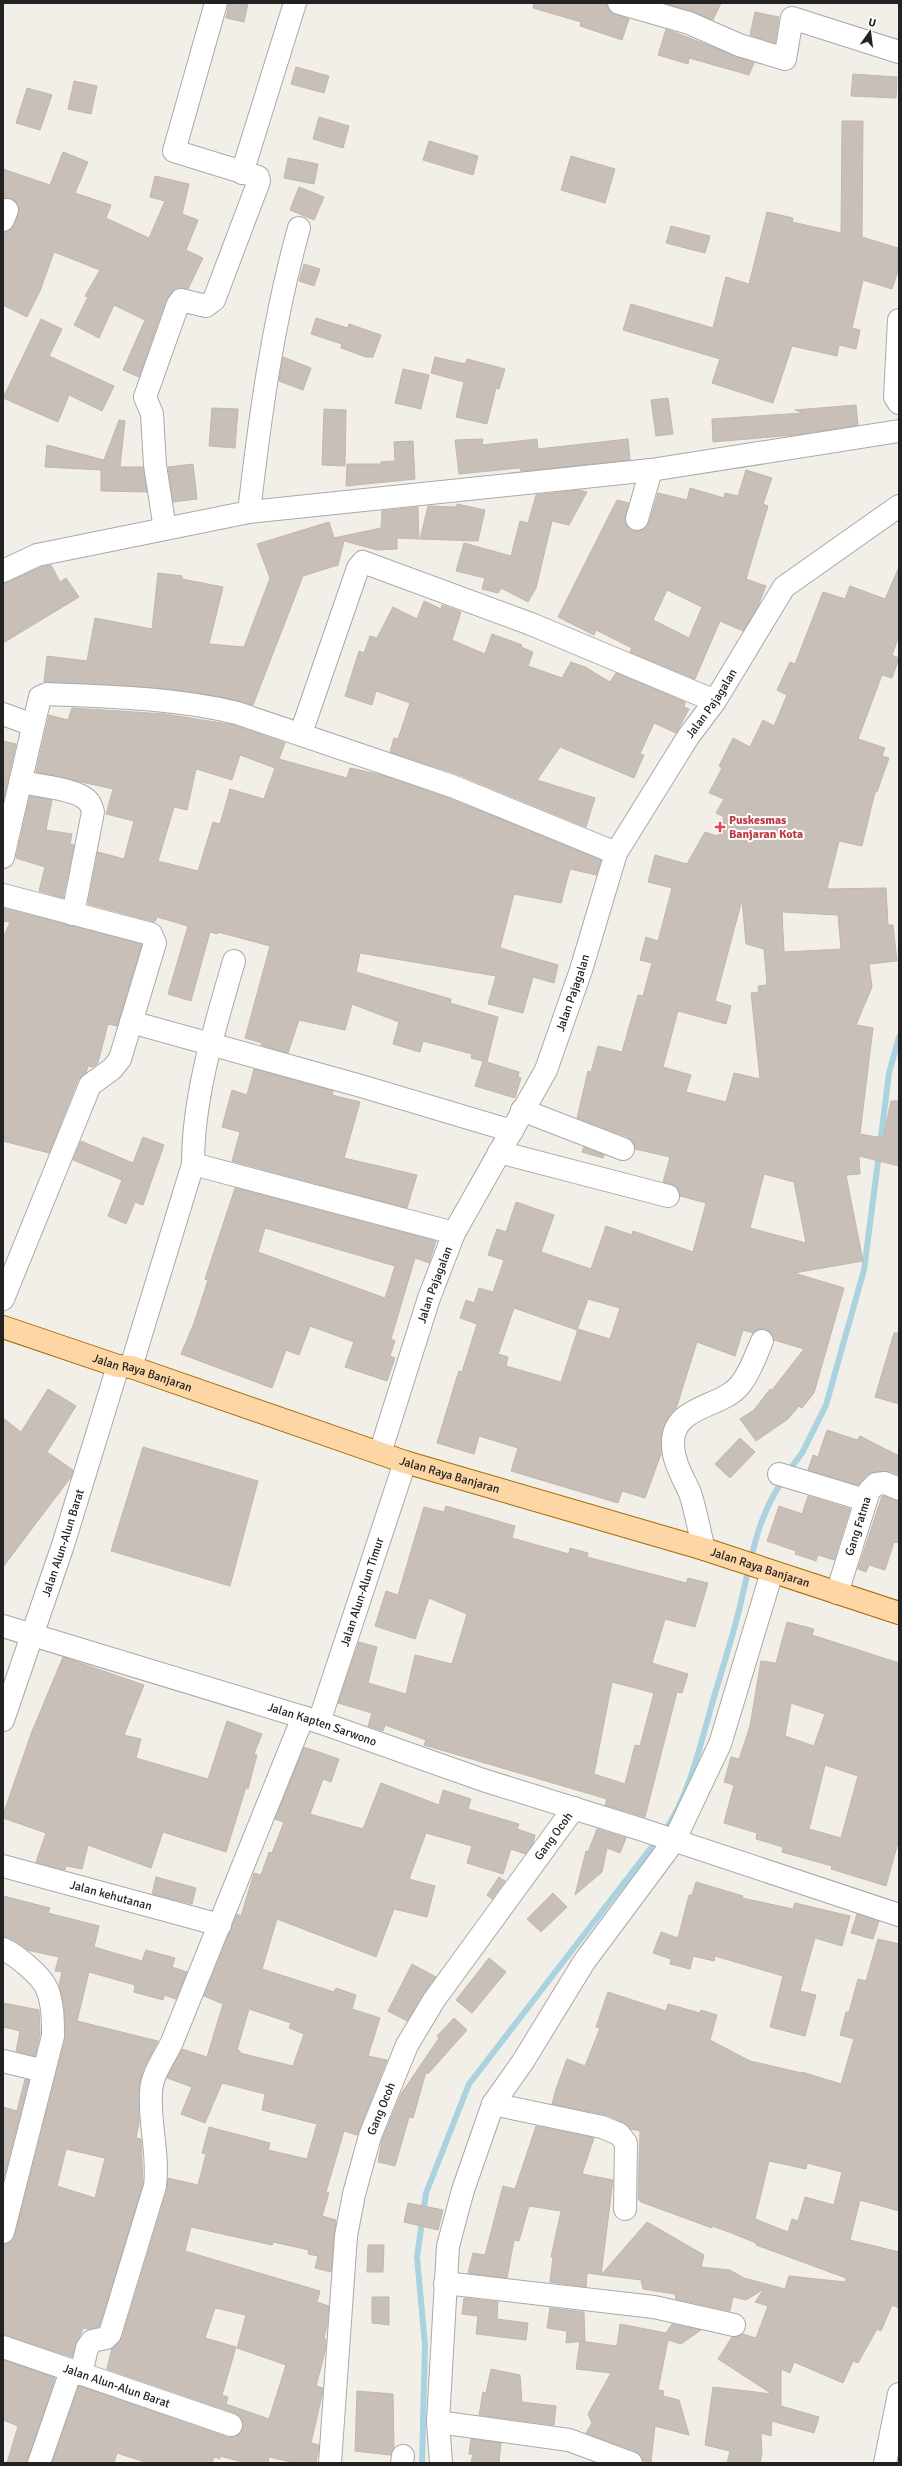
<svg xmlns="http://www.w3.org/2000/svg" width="902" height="2466" viewBox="0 0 902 2466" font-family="Signika,sans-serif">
<rect width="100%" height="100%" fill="#f2efe9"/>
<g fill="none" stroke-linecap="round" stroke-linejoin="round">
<g stroke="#aad3df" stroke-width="6">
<path d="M880,1145L889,1073L899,1037"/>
<path d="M788,1472L802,1453L826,1405L864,1270L879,1154"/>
<path d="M663,1833C689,1799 702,1738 714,1697C723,1666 733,1636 740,1606C751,1561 756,1519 783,1480"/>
<path d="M422,2463L425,2345L417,2257L426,2193L469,2084L657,1840"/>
</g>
</g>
<g fill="#c7bfb8" stroke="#c4b6ab" fill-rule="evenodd">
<path d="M229,3H248L244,22L226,18Z"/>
<path d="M534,3H607L610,12L629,19L622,40L580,26L581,22L533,8Z"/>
<path d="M664,3H721L713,20Z"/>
<path d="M755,12L779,17L775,43L750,35Z"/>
<path d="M666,29L754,63L749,75L689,58L688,64L658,55Z"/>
<path d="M296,67L329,76L324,93L291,84Z"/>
<path d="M853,74L897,77L896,98L851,96Z"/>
<path d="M74,81L97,86L91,114L68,109Z"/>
<path d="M27,88L52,95L40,130L16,123Z"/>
<path d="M319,117L349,126L343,148L313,139Z"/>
<path d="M842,121H863L862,237L898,248V271L892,289L863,280L852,328L860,330L856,349L839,345L837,356L792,346L773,403L712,383L720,359L623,330L631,304L713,328L726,277L749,284L767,212L793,218L792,222L841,233Z"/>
<path d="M429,141L478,156L473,175L423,160Z"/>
<path d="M63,152L88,162L75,193L111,205L106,218L149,238L165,201L150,197L155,176L189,184L182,214L198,220L186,250L203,258L188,289L176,288L166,300L139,377L123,370L145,320L114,305L99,338L74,325L88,297L85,296L100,270L54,252L40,291L27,317L3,305V237L5,232L15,225L19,209L12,199H3V169L50,185Z"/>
<path d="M571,156L615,169L605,203L561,190Z"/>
<path d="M288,158L318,164L314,184L284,178Z"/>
<path d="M299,187L324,197L314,220L290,210Z"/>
<path d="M671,226L710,236L705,253L666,243Z"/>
<path d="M304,264L320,269L314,286L299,281Z"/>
<path d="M316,318L348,328L349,324L381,335L373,357H366L341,348L342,344L311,334Z"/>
<path d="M41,319L62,329L49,356L114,386L102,411L69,395L58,422L3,398Z"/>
<path d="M283,357L311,368L303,390L279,381Z"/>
<path d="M435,357L465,364L467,359L505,369L499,389L496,388L487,424L456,417L464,382L431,373Z"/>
<path d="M403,369L429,375L421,409L395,403Z"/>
<path d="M668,398L673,434L656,436L651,400Z"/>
<path d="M856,405L858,425L795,435L713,442L712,419L803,413L795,410Z"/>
<path d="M212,408L238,409L235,448L209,446Z"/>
<path d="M324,409L346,410L345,466L322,465Z"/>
<path d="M119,420L125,421L120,467H143L147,492L101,491V470L45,467L47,445L104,460Z"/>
<path d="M483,439L482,445L537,439L538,449L628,439L630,460L521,471L520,468L459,474L455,440Z"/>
<path d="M413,441L415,479L346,486L347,464H381V462L395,461L394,442Z"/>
<path d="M193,464L197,499L173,502L168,467Z"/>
<path d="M746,470L772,478L763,504L768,506L746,579L766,586L758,606L743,631L720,621L695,679L630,652L632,648L596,630L594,635L558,617L617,500L629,503L625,516L628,527L640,531L649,523L658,493L687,500L690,488L724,498L725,493L738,496ZM667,590L702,607L689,638L653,620Z"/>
<path d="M579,490L587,492L569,525L552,521L536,588L528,602L501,588L498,593L482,589L485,578L456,571L464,543L511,556L520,521L528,523L536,495Z"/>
<path d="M457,504L485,510L478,541L420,539L428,506L456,507Z"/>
<path d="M418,507L419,539L397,538V549L377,550L344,541L338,565L303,576L253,705L217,696L168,689L44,682L47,656L87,661L95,618L152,629L158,573L182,576V579L223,587L209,644L244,647L270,578L257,544L329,522L334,538L381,528L382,511Z"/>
<path d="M51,565L60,582L66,578L79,597L3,643V584L41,567Z"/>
<path d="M899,567V636L892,655L899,658L892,678L882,675L858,739L885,748L882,756L889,758L877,792H875L862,846L839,841L827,889L886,888L888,925H893L897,961L869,964L872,987L856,1025L873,1028L860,1134L883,1138L891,1101H899V1166L859,1156L860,1174L846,1175L863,1261L794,1273L844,1288L814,1393L802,1408L799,1406L788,1419L756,1441L740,1419L754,1410L770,1389L772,1390L804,1349L774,1340L772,1333L761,1329L753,1333L743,1330L735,1356L697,1342L676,1409L663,1429L661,1454L645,1498L622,1491L618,1503L511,1471L518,1448L479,1436L474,1454L437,1443L456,1380L459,1371L462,1372L477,1324L460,1318L466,1300L474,1303L479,1288L493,1292L504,1260L488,1255L497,1229L506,1232L516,1202L554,1215L541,1252L591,1269L606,1226L632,1235L633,1231L693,1252L706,1203L680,1196L676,1187L663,1182L670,1157L635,1149L633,1141L628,1137L577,1118L588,1071L591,1072L598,1046L622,1052L638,995L643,996L652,963L640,960L646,937L658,941L672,888L648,882L655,855L687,864L705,832L717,836L724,817L716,813L724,799L709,793L722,768L719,766L733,738L750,747L763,720L774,726L787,695L777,690L790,662L795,664L823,592L845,599L850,586L885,599ZM742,900L746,944L764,949L767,985L758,986L759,992L751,993L760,1079L734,1073L726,1102L686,1092L691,1075L663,1067L678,1011L726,1024L731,1006L715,1001ZM782,912L838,915L841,949L784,952ZM764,1174L794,1182L806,1243L750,1228ZM588,1299L620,1308L610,1339L578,1329L561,1382L506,1366L508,1357L498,1354L514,1308L577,1330Z"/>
<path d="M424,601L441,609L442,605L461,612L452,640L485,654L492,634L522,645L521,647L533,652L528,666L562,678L571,662L585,667L610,682L616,673L685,702L684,707L689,709L676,733L654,723L640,754L644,755L634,778L560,747L537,780L595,798L586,827L457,774L390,752L394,738L398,739L410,703L376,691L372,705L345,696L359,651L364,653L370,636L377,638L393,607L417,619Z"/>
<path d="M72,708L165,714L234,725L285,743L279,759L347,778L350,768L382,775L448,798L601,860L596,875L570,869L561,903L514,894L500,948L558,965L554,983L533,977L523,1013L488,1004L496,976L360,953L356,972L451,999L450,1003L498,1017L487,1062L519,1072L518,1077L521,1078L515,1098L475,1086L483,1061L471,1058L472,1054L423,1041L420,1052L393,1044L399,1022L352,1004L345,1030L299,1020L288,1053L261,1045L262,1043L245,1038L270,946L218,932V934L210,932L191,1001L168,994L188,926L157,917L155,922L88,904L98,852L124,859L134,821L106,814L113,789L36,772L49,715L68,720ZM240,755L275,768L264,799L230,789L220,824L213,822L198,871L158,861L174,807L187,810L196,769L232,780Z"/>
<path d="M3,741L16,744L3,802Z"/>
<path d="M30,796L52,800L46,830L72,834L70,844L74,845L63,898L39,891L45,867L16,858Z"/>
<path d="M3,908L142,944L117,1026L108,1024L98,1063L93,1067L88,1066L86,1073L78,1080L49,1153L3,1141V938L10,922L3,921Z"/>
<path d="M254,1069L333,1091L332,1095L360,1102L344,1158L417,1175L407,1208L232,1161L240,1132L222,1127L232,1090L247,1095Z"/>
<path d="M143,1137L164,1145L143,1205L135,1202L126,1224L108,1216L122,1180L73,1160L81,1141L133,1163Z"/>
<path d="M584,1147L604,1155L603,1158L582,1152Z"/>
<path d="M235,1188L436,1241L429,1263L415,1258L391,1339L395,1341L390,1356L395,1358L387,1381L345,1367L354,1342L310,1326L299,1355L286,1350L272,1388L181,1354L194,1323L208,1280L205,1279ZM265,1228L395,1266L385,1298L258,1252Z"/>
<path d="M894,1333H899V1404L875,1397Z"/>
<path d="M48,1389L76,1406L47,1452L73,1470L71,1477L3,1567V1418L21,1432Z"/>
<path d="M827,1430L857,1440L860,1436L899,1456V1475L890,1471L875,1472L867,1475L858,1485L808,1470L813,1455L818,1457Z"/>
<path d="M740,1438L755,1452L730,1478L715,1464Z"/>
<path d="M143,1447L258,1481L230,1586L111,1551Z"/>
<path d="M808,1496L850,1509L834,1560L818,1555L816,1561L795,1554L796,1551L767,1541L779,1506L802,1514Z"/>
<path d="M882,1496L899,1501V1543L894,1542L885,1570L869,1565L866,1572L858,1569Z"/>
<path d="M446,1506L515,1526L512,1538L569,1554L570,1548L588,1553L587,1557L686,1583L688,1578L708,1583L695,1627L665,1619L652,1663L688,1674L682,1693L677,1692L645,1817L605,1805L607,1799L424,1745L426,1740L385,1725L383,1731L368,1726L372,1713L338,1703L359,1642L377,1647L368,1683L406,1694L415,1655L452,1664L467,1614L429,1598L415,1639L375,1626L386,1591L398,1595L424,1507L444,1512ZM612,1682L654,1693L640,1746L635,1745L625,1784L594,1774Z"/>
<path d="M787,1622L814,1629L812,1635L899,1663V1839L886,1886L831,1869L832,1866L782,1852L783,1847L756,1839L757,1833L724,1823L734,1785L724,1782L731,1757L739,1759L750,1726L761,1661L776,1663ZM791,1703L825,1714L814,1746L785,1736ZM825,1765L858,1776L841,1838L809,1829Z"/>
<path d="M63,1657L144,1685L124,1735L141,1739L136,1758L208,1779L227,1721L262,1734L254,1754L257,1755L248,1789L246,1787L226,1852L163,1832L151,1868L88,1845L82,1869L66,1866L65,1870L36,1862L46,1833L3,1818V1815L31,1734Z"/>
<path d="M304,1747L339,1759L331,1782L323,1779L310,1814L363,1829L381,1783L439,1805L443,1790L471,1799L468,1809L519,1824L517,1829L535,1835L533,1844L525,1854L511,1849L503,1874L467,1863L472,1846L426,1833L409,1879L435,1886L427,1917L394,1909L376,1957L277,1919L262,1969L334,1992L336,1988L356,1995L352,2009L380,2018L368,2056L387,2060L357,2135L344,2131L326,2192L329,2193L322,2216L336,2220L331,2272L315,2268L318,2256L308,2254L309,2250L273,2242L272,2245L191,2227L185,2251L320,2291L317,2302L329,2306L327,2326L324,2338L326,2339L325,2352L316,2386L323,2388L322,2396L311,2443L319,2445L316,2463H296L269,2457L268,2463H246L220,2456V2459L214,2457L212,2463H148L117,2453L114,2463H52L79,2386L227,2437H234L243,2429V2422L235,2413L107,2369L112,2348L122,2338L167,2190L168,2178L198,2185L206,2154L202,2153L209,2127L270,2143L268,2150L307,2159L317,2124L262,2110L265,2094L222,2083L205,2123L181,2114L192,2087L167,2078L182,2049L207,2057L223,2004L204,1996L237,1914L241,1916L254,1873L261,1875L269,1852L272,1853L284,1822L275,1819ZM249,2009L291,2023L289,2028L304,2034L293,2066L240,2053V2051L237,2050ZM215,2308L246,2315L237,2348L286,2365L269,2419L226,2404L228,2397L222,2395L236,2347L205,2338Z"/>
<path d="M597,1829L626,1838L620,1853L607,1848L602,1872L575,1895L586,1851L588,1852Z"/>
<path d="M156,1877L196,1888L192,1904L152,1894Z"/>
<path d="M499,1877L505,1881L492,1899L487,1895Z"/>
<path d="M696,1882L743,1896L742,1898L793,1909L795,1903L850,1916L842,1946L815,1938L800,1991L816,1995L805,2036L770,2027L783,1976L715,1956L714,1961L693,1956L690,1969L670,1964L671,1959L653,1953L661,1932L678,1938L689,1895H692Z"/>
<path d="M553,1893L567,1907L541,1932L527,1919Z"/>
<path d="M3,1896L50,1908L48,1913L99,1926L94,1947L142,1961L146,1950L175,1958L172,1967L187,1972L176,1999L164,1995L163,2000L134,1992L135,1985L89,1972L77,2021L158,2041L144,2068L139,2085V2123L136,2138L141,2139L143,2184L99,2327L88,2329L83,2328L72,2357L3,2335V2244L12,2241L15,2235L66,2036L64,2005L59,1985L62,1972L55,1971L59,1957L27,1950L3,1937ZM66,2149L105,2158L95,2198L57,2186Z"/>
<path d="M857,1914L879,1921L873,1939L851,1933Z"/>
<path d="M878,1939L899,1944V2211L860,2200L850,2240L899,2252V2308L892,2305L881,2331L877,2329L858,2363L853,2361L843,2383L794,2362L790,2373L781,2369V2406L819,2417L814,2433L772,2421L771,2436L761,2433L762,2454L760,2463H727L730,2451L705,2445L713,2387L772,2394L718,2359L732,2337L743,2334L756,2338L768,2306L755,2302L764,2289L746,2300L733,2297L730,2311L676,2299L675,2294L643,2289L641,2280L601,2275L647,2222L704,2255L701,2267L730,2270L744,2278L785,2289L789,2276L845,2282L846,2278L756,2245V2243L729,2232L712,2226V2228L641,2202L638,2199L640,2131L631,2129L624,2123L607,2115L552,2104L556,2089L567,2059L585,2066L600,2028L596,2027L608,1992L666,2011L668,2004L700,2013L701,2010L717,2015L710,2040L750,2061L802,2073V2072L841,2084L854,2039L840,2035L846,2012H849L858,1979L866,1981ZM769,2161L806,2169L807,2163L842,2172L834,2205L805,2197L798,2221L792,2219L788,2232L755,2219Z"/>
<path d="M489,1958L506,1972L472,2013L456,2000Z"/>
<path d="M412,1964L436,1977L407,2021L388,2011Z"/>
<path d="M3,2003L39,2010L40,2034L35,2056L16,2051L20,2031L3,2027Z"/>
<path d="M454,2018L467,2030L428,2074L426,2072L413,2118L409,2117L395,2166L378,2162L382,2140L401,2094L439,2038L437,2036Z"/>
<path d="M25,2079L29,2080L3,2181V2107L17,2111Z"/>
<path d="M536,2126L594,2138L582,2174L613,2180L601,2275L587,2273L586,2287L550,2282L553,2257H551L561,2211L529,2206L519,2241L514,2240L507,2278L468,2273L473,2253L485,2255L503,2186L515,2189Z"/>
<path d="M408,2203L443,2210L438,2230L404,2222Z"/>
<path d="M368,2245H384L383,2272H367Z"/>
<path d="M372,2297H389V2325L372,2323Z"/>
<path d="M464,2298L498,2302L497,2319L528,2323L526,2340L476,2334L478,2316L462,2314Z"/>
<path d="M550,2308L584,2312L585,2341L566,2343L567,2331L547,2328Z"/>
<path d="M620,2324L666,2333L672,2324L701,2330L681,2344L668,2340L658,2390L664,2391L663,2396L679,2400L689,2435L655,2426L651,2462L643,2461L635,2451L586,2433L592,2423L588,2414L611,2373L576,2369L580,2341L617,2346Z"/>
<path d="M3,2360L55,2378L27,2463H7L18,2426L3,2420Z"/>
<path d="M491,2369L520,2375L522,2402L556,2406L554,2425L479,2415L483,2392L486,2393Z"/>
<path d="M357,2391L393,2394L394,2448L390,2455L355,2451Z"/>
<path d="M471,2439L501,2443L499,2463H471L473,2454H469Z"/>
</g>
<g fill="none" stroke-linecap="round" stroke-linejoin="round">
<g stroke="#a9a9a9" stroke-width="24">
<g id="minor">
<path d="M619,3L689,23L739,45L785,59L792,18L899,52"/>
<path d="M242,173L295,3"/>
<path d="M3,220L7,210"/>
<path d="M899,320L895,397L899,403"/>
<path d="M249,512C260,416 273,321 299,228"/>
<path d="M637,519L651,470"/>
<path d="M165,529L155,465L152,414L145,397L178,304L181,300L206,306L214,300L259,181L258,177L174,151L216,3"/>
<path d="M3,571L37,555L249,512L651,470L899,431"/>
<path d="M3,714L33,725"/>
<path d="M301,733L358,568L363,562L531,624L715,701"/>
<path d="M20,782C36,785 78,789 88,801C91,804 92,809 93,812L73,914"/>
<path d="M3,857L40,697L47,694C110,697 176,698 237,713L452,786L616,853"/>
<path d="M3,895L151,934L155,943L120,1059L112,1069L90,1085L3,1299"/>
<path d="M131,1022L361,1086L512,1131"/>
<path d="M522,1110L623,1149"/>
<path d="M499,1152L668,1196"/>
<path d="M193,1164C193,1095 215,1027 234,961"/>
<path d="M131,1367L193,1164L454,1233"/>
<path id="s1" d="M380,1453L429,1298L454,1233L546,1070L581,970L616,853L688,737L715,701L784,587L899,506"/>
<path d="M779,1474L865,1500"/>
<path d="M704,1549C699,1531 696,1511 690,1493C683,1477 673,1462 673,1444C672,1405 722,1408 740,1385C750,1373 756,1355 762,1341"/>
<path id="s2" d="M837,1593L869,1491L876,1484L885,1483L899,1489"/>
<path id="s3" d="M3,1626L319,1722L483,1780L640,1829L899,1915"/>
<path id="s4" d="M3,1720L63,1545L118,1366"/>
<path id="s5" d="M319,1722L405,1462"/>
<path id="s6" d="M3,1866L220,1925"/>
<path d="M3,1949C15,1954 42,1976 47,1989C53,2004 53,2020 53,2036L3,2232"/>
<path d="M3,2061L44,2071"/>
<path d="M493,2104L602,2127L619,2134L626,2143L625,2209"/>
<path d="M445,2283L654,2307L734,2325"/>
<path id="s7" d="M3,2347L231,2425"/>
<path d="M81,2374L87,2348L92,2341L106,2338L110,2334L155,2186C159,2154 149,2124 151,2093C151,2075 165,2057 172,2042L303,1717"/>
<path d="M438,2422L569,2440L631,2463"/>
<path d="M39,2463L71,2371"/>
<path id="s8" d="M330,2463L346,2236L354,2194L370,2136L407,2045L434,2000L574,1808"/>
<path d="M402,2463L403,2456"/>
<path d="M441,2463L438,2422L448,2246L463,2190L493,2104L522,2063L584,1962L674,1841L720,1744L772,1572"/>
<path d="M885,2463L899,2394"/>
</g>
</g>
<g stroke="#a06b00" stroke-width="24">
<g id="major">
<path id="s9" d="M3,1327L118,1366L131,1367L405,1462L704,1549L899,1613"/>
</g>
</g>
<use href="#minor" stroke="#fff" stroke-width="22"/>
<use href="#major" stroke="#fcd6a4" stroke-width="22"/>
</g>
<path fill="#e0444e" stroke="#fff" stroke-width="1.5" d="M718 821h4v4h4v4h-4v4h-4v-4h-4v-4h4z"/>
<g text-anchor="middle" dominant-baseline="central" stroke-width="4" stroke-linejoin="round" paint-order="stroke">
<g font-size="12" fill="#222" stroke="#fff">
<text stroke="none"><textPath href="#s1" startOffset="825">Jalan Pajagalan</textPath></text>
<text stroke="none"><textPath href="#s1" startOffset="501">Jalan Pajagalan</textPath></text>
<text stroke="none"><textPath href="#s1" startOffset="177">Jalan Pajagalan</textPath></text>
<text stroke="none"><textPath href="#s9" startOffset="147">Jalan Raya Banjaran</textPath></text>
<text stroke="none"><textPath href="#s9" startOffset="471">Jalan Raya Banjaran</textPath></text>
<text stroke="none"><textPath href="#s2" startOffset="70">Gang Fatma</textPath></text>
<text stroke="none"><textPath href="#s4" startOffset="187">Jalan Alun-Alun Barat</textPath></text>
<text stroke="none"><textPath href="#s9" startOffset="795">Jalan Raya Banjaran</textPath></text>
<text stroke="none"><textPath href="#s5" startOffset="137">Jalan Alun-Alun Timur</textPath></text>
<text stroke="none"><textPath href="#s3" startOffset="334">Jalan Kapten Sarwono</textPath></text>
<text stroke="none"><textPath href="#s8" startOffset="684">Gang Ocoh</textPath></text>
<text stroke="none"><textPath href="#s6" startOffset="112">Jalan kehutanan</textPath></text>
<text stroke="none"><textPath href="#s8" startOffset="360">Gang Ocoh</textPath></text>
<text stroke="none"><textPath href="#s7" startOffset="120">Jalan Alun-Alun Barat</textPath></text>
</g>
<g font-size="12" font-weight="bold" fill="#be3a42" stroke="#fff" text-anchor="start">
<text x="729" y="820">Puskesmas<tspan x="729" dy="14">Banjaran Kota</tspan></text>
</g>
</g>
<rect width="902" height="2466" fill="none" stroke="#222222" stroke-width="8"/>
<g transform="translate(870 32) rotate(14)" stroke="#ffffff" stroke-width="3" paint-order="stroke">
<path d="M0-3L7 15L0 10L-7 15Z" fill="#222222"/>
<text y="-6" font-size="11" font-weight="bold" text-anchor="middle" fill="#222222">U</text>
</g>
</svg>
